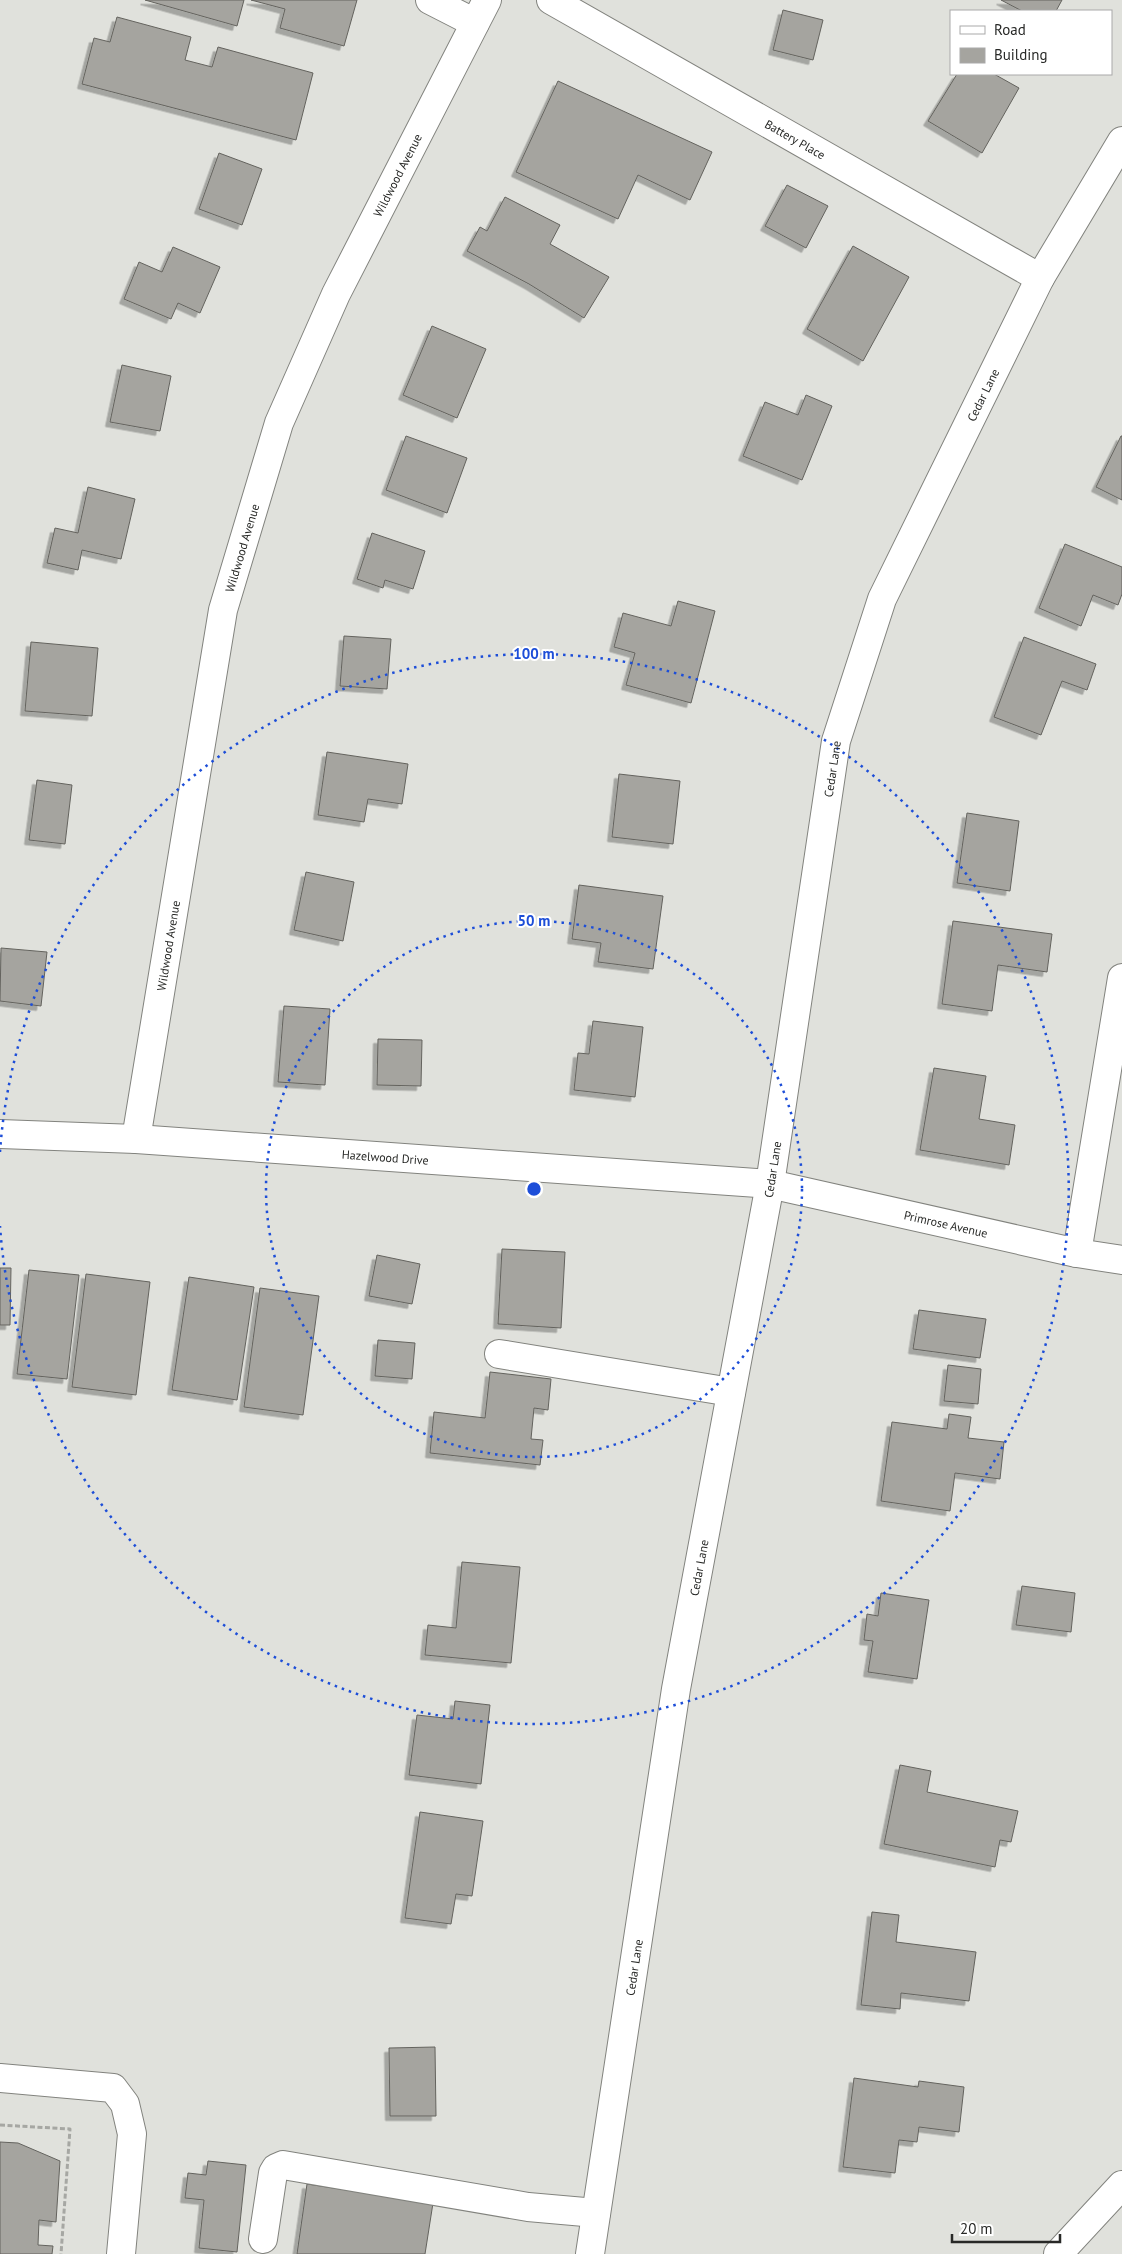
<svg xmlns="http://www.w3.org/2000/svg" width="1122" height="2254" viewBox="0 0 1122 2254" font-family="'PT Sans',sans-serif">
<defs>
<filter id="shadow"><feDropShadow dx="-4.5" dy="4.5" stdDeviation="0" flood-color="#0004"/></filter>
</defs>
<rect width="100%" height="100%" fill="#e0e1dc"/>
<g fill="#a5a49f" stroke="#64635e" filter="url(#shadow)">
<path d="M145,0H244L237,26Z"/>
<path d="M251,0H357L344,46L280,28L285,9Z"/>
<path d="M1001,0H1062L1056,11H1022Z"/>
<path d="M783,10L823,20L813,60L773,50Z"/>
<path d="M117,17L191,37L185,60L212,67L218,47L313,73L296,140L82,84L94,38L110,42Z"/>
<path d="M957,74H994L1019,88L982,153L928,121Z"/>
<path d="M558,81L712,152L690,200L638,175L618,219L516,172Z"/>
<path d="M219,153L262,169L242,225L199,209Z"/>
<path d="M787,185L828,206L806,248L765,226Z"/>
<path d="M505,197L560,225L550,244L609,277L584,318L529,284L467,251L480,227L487,231Z"/>
<path d="M853,246L909,277L863,361L807,329Z"/>
<path d="M173,247L220,267L200,313L178,303L171,319L124,299L139,262L162,272Z"/>
<path d="M432,326L486,349L457,418L403,395Z"/>
<path d="M122,365L171,376L160,431L110,422Z"/>
<path d="M806,395L832,406L802,480L743,456L765,402L798,415Z"/>
<path d="M406,436L467,458L447,513L386,490Z"/>
<path d="M1121,436H1122V500L1096,487Z"/>
<path d="M88,487L135,499L121,559L82,550L78,570L47,563L55,528L78,533Z"/>
<path d="M372,533L425,551L413,589L385,580L383,588L357,579Z"/>
<path d="M1065,544L1122,567V594L1118,605L1093,595L1081,626L1039,608Z"/>
<path d="M678,601L715,611L691,703L626,685L635,653L614,647L623,613L671,626Z"/>
<path d="M344,636L391,639L387,689L340,686Z"/>
<path d="M1024,637L1096,664L1087,690L1062,681L1041,735L994,717Z"/>
<path d="M31,642L98,648L92,716L25,711Z"/>
<path d="M327,752L408,764L402,804L368,799L364,822L318,815Z"/>
<path d="M619,774L680,781L673,844L612,837Z"/>
<path d="M37,780L72,785L65,844L29,840Z"/>
<path d="M967,813L1019,821L1010,891L957,883Z"/>
<path d="M306,872L354,882L343,941L294,930Z"/>
<path d="M579,885L663,896L653,969L598,962L601,943L572,939Z"/>
<path d="M953,921L1052,934L1047,972L998,965L992,1011L942,1004Z"/>
<path d="M1,948L47,952L41,1006L0,1001Z"/>
<path d="M284,1006L330,1009L325,1085L278,1082Z"/>
<path d="M593,1021L643,1027L635,1097L574,1090L578,1053L589,1054Z"/>
<path d="M378,1039L422,1040L421,1086L377,1085Z"/>
<path d="M934,1068L986,1076L979,1119L1015,1125L1009,1165L920,1150Z"/>
<path d="M502,1249L565,1252L561,1328L498,1324Z"/>
<path d="M377,1255L420,1264L412,1304L369,1296Z"/>
<path d="M0,1268H11L10,1325H0Z"/>
<path d="M29,1270L79,1275L67,1379L17,1374Z"/>
<path d="M86,1274L150,1282L136,1395L72,1387Z"/>
<path d="M189,1277L254,1287L237,1400L172,1390Z"/>
<path d="M260,1288L319,1296L303,1415L244,1407Z"/>
<path d="M919,1310L986,1319L980,1358L913,1349Z"/>
<path d="M378,1340L415,1343L412,1379L375,1376Z"/>
<path d="M948,1365L981,1369L978,1404L944,1401Z"/>
<path d="M490,1372L551,1379L548,1410L534,1408L531,1439L543,1440L540,1465L430,1453L434,1412L485,1418Z"/>
<path d="M949,1414L971,1417L968,1438L1004,1442L1000,1479L955,1473L950,1511L881,1501L892,1422L947,1429Z"/>
<path d="M462,1562L520,1567L511,1663L425,1655L428,1625L456,1628Z"/>
<path d="M1022,1586L1075,1593L1071,1632L1016,1625Z"/>
<path d="M881,1593L929,1600L917,1679L868,1672L873,1641L864,1640L867,1614L878,1616Z"/>
<path d="M455,1701L490,1705L481,1784L409,1775L417,1715L453,1719Z"/>
<path d="M900,1765L931,1771L927,1792L1018,1811L1011,1842L1000,1840L995,1867L884,1844Z"/>
<path d="M420,1812L483,1821L472,1896L456,1894L451,1924L405,1918Z"/>
<path d="M872,1912L899,1915L896,1942L976,1952L969,2001L901,1993L900,2009L861,2005Z"/>
<path d="M435,2047L436,2116H390L389,2048Z"/>
<path d="M854,2078L918,2087L919,2081L964,2087L959,2132L919,2127L917,2142L899,2140L895,2173L843,2167Z"/>
<path d="M0,2142L18,2143L60,2161L56,2222L39,2220L38,2245L53,2246L52,2254H0Z"/>
<path d="M208,2161L246,2165L237,2252L199,2248L204,2200L185,2198L188,2173L206,2175Z"/>
<path d="M307,2184L433,2203L425,2254H297Z"/>
</g>
<g fill="none" stroke-linecap="round" stroke-linejoin="round">
<g stroke="#82837e" stroke-width="30">
<g id="minor">
<path d="M430,0L475,23"/>
<path id="s1" d="M551,0L1040,278"/>
<path id="s2" d="M0,1134L136,1139L770,1184L1077,1253L1122,1260"/>
<path id="s3" d="M136,1139L223,610L279,423L336,294L487,0"/>
<path d="M1077,1253L1122,978"/>
<path d="M499,1354L731,1392"/>
<path d="M0,2078L113,2088L125,2104L132,2134L121,2254"/>
<path d="M263,2239L273,2173L276,2168L283,2165L528,2207L596,2213"/>
<path id="s4" d="M590,2254L676,1689L770,1184L836,741L882,599L1040,278L1122,141"/>
</g>
</g>
<g stroke="#82837e" stroke-width="30">
<path id="highway" d="M1058,2254L1122,2185"/>
</g>
<path stroke="#a6a7a3" stroke-width="3" stroke-dasharray="5 2.5" stroke-linecap="butt" d="M0,2125L70,2129L61,2254"/>
<use href="#minor" stroke="#fff" stroke-width="28"/>
<use href="#highway" stroke="#fff" stroke-width="28"/>
</g>
<g fill="none" stroke="#1d4ed8" stroke-width="2.5" stroke-dasharray="2.5 5">
<circle cx="534" cy="1189" r="268"/>
<path d="M0 1152A535 535 0 1 1 0 1226"/>
</g>
<g text-anchor="middle" dominant-baseline="central" stroke-width="4" stroke-linejoin="round" paint-order="stroke">
<g font-size="12" fill="#282927" stroke="#fff">
<text stroke="none"><textPath href="#s1" startOffset="281">Battery Place</textPath></text>
<text stroke="none"><textPath href="#s3" startOffset="1006">Wildwood Avenue</textPath></text>
<text stroke="none"><textPath href="#s4" startOffset="1910">Cedar Lane</textPath></text>
<text stroke="none"><textPath href="#s3" startOffset="601">Wildwood Avenue</textPath></text>
<text stroke="none"><textPath href="#s4" startOffset="1505">Cedar Lane</textPath></text>
<text stroke="none"><textPath href="#s3" startOffset="196">Wildwood Avenue</textPath></text>
<text stroke="none"><textPath href="#s2" startOffset="386">Hazelwood Drive</textPath></text>
<text stroke="none"><textPath href="#s4" startOffset="1100">Cedar Lane</textPath></text>
<text stroke="none"><textPath href="#s2" startOffset="952">Primrose Avenue</textPath></text>
<text stroke="none"><textPath href="#s4" startOffset="695">Cedar Lane</textPath></text>
<text stroke="none"><textPath href="#s4" startOffset="290">Cedar Lane</textPath></text>
</g>
</g>
<circle cx="534" cy="1189" r="8" fill="#1d4ed8" stroke="#fff" stroke-width="2.5"/>
<g font-size="15" text-anchor="middle" font-weight="bold" fill="#1d4ed8" stroke="#fff" stroke-width="4" stroke-linejoin="round" paint-order="stroke">
<text x="534" y="659">100 m</text>
<text x="534" y="926">50 m</text>
</g>
<rect x="950" y="10" width="162" height="65" fill="#ffffff" stroke="#a9a9a9"/>
<rect x="960" y="26" width="25" height="8" fill="#ffffff" stroke="#a9a9a9"/>
<text x="994" y="35" font-size="15" fill="#282927">Road</text>
<rect x="960" y="48" width="25" height="15" fill="#a5a49f" stroke="#a9a9a9"/>
<text x="994" y="60" font-size="15" fill="#282927">Building</text>
<path d="M952 2234v8h108v-8" fill="none" stroke="#282927" stroke-width="2.5"/>
<text x="960" y="2234" font-size="15" fill="#282927" stroke="#ffffff" stroke-width="4" paint-order="stroke">20 m</text>
</svg>
